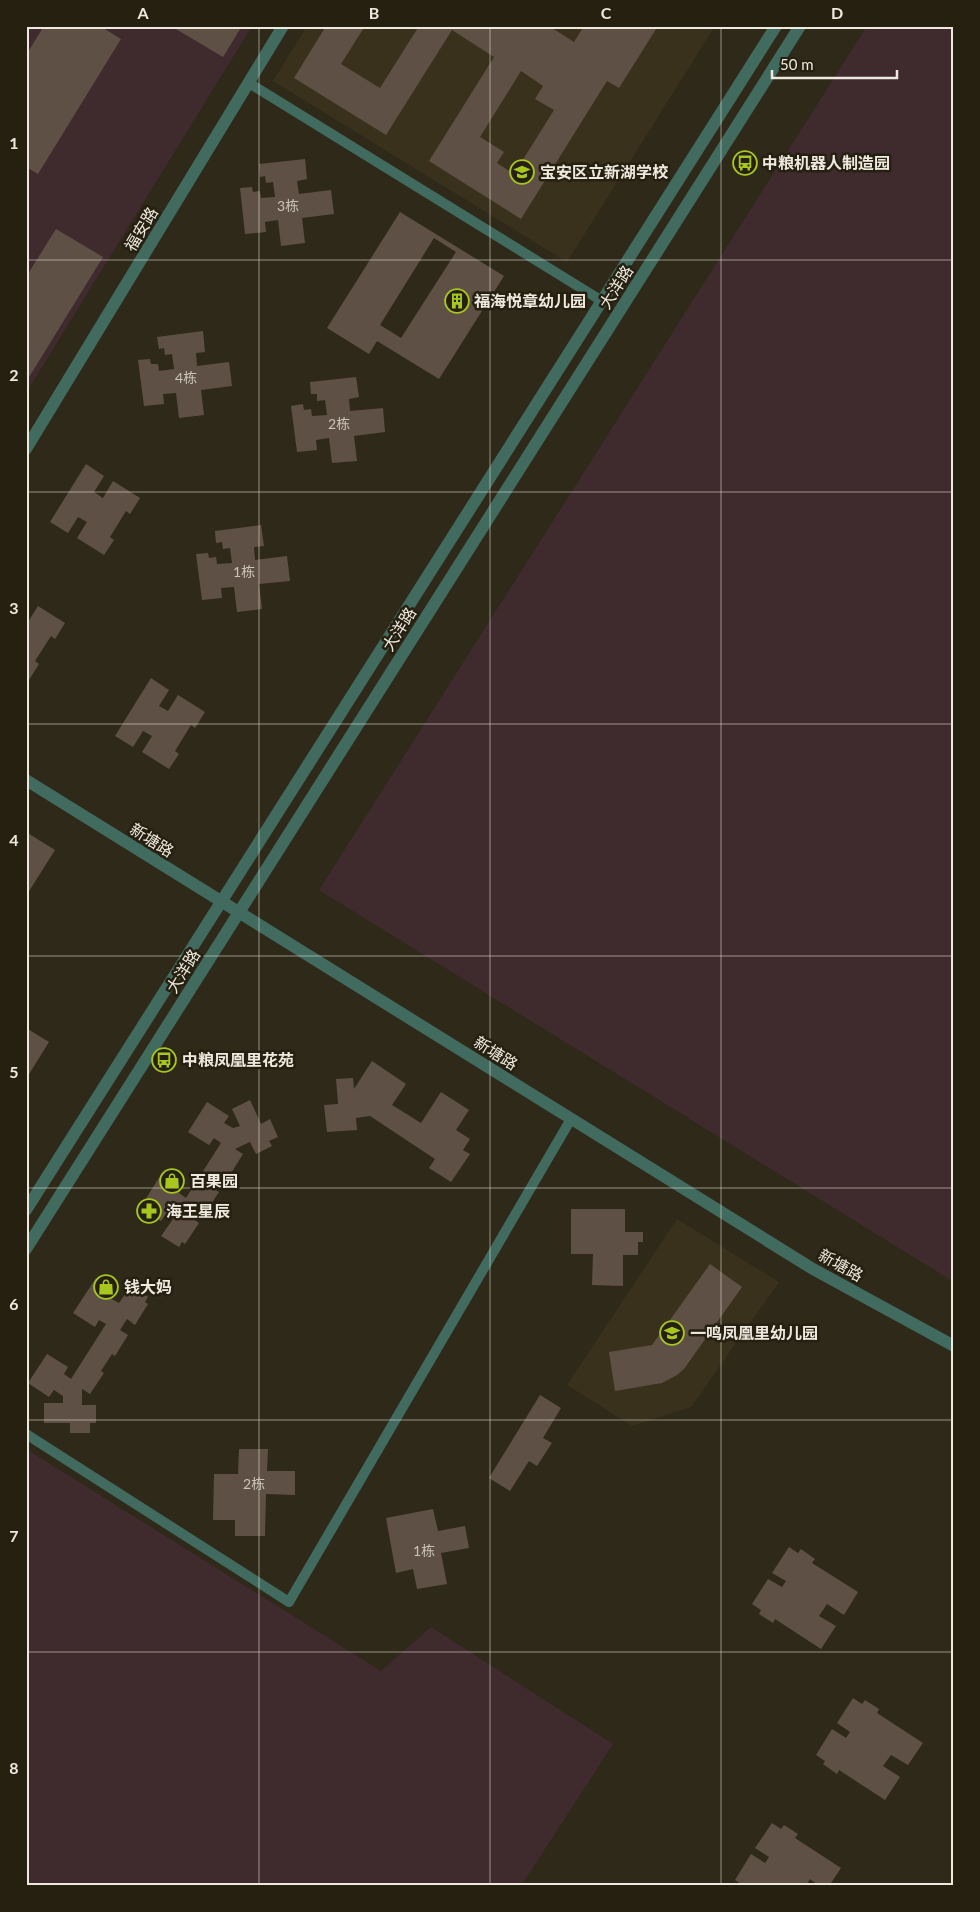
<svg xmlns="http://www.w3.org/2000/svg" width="980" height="1912" font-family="Lato,'Noto Sans SC',sans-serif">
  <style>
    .industrial { fill: #3f2b2e }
    .built { fill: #39311b }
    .building { fill: #5f5045; fill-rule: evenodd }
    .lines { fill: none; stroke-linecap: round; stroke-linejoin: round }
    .service { stroke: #416b5e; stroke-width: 10 }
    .minor { stroke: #416b5e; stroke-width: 12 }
    .tertiary { stroke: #416b5e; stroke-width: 12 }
    .grid { fill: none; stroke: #ede9df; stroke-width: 1; stroke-opacity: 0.55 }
    .labels { text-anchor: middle; stroke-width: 5; stroke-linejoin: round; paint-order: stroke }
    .number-label { font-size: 14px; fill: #cac3b8 }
    .poi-label { font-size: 16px; font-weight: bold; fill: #ede9df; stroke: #262011; text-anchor: start }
    .street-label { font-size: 16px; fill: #ede9df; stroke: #262011 }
    .neatline { fill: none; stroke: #ede9df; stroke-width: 2 }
    .grid-label { font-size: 16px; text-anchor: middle; font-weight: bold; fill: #ede9df }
  </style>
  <rect width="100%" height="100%" fill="#2f291a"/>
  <path class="industrial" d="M26,26H252L26,393Z
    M867,26H954V1282L319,890Z
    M26,1449L381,1671L431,1627L613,1744L521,1886H26Z"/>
  <path class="built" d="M307,26H715L567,262L273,81Z
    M677,1219L779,1282L691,1407L632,1426L567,1385Z"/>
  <path class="building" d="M44,26H100L121,39L38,174L26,167V55Z
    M178,26H242L223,57L176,29Z
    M326,26H365L341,64L380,88L419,26H549L574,42L584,26H658L619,88L607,81L521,219L429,161L494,57L452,30L386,135L294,78ZM521,71L543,86L535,99L554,110L514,174L497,163L504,152L480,137Z
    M305,159L307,179L297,181L299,194L331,190L334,214L302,218L305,243L281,246L278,220L265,222L266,232L245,234L240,188L252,187L253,192L260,191L261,198L275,197L273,182L266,183L265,176L260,177L259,164Z
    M400,212L504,276L439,379L377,341L369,354L327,328ZM434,238L456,252L401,338L380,325Z
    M56,229L103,257L26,382V277Z
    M203,331L205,352L196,353L197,366L229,362L232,386L201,390L204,415L179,418L176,393L163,394L164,404L144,406L138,360L150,359L151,364H158L159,371L174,369L172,354L165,355L164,348L159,349L157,337Z
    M356,377L359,397L349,399L350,411L383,408L385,432L354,436L357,461L332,463L329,438L316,440L317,450L297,452L291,406L303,404L304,410L311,409L312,416L327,415L325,400L317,401V394H311L310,382Z
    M86,464L104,476L94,492L103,498L113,481L140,498L130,514L126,511L110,537L114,540L104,555L77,538L87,522L78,517L68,533L50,522Z
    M261,525L264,546L254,547L255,560L287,556L290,581L259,584L262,609L237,612L234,587L221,588L222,598L202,600L196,554L208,553L209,558L216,557L217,564L232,563L230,548L223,549L222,542L216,543L215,531Z
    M38,606L65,623L55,639L51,636L35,661L39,664L29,680L26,678V621L28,622Z
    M151,678L169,690L159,706L168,711L178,695L205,712L195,728L191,725L175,751L179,754L169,769L142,752L152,736L143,731L133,747L115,736Z
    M26,832L55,850L26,896Z
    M26,1028L49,1042L26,1079Z
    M372,1061L406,1084L392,1105L421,1123L441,1092L469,1110L456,1130L470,1139L463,1150L470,1154L451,1182L429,1168L435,1159L370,1116L356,1118L357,1130L327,1132L324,1105L338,1104L336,1079L353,1078L354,1089Z
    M250,1100L261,1124L270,1119L278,1137L269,1141L272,1146L256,1154L250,1142L235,1149L243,1154L230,1175L227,1173L216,1190L219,1192L205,1213L197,1207L191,1217L199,1223L185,1244L182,1242L179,1247L161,1236L173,1219L166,1214L161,1221L140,1208L162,1173L183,1186L179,1193L186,1198L221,1143L214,1138L209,1145L188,1132L207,1102L229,1116L224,1123L233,1128L240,1126L232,1109Z
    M571,1209H625V1232H643V1242H638V1255H623V1286L592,1285L593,1254H571Z
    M710,1264L742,1287L684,1369L677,1375L662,1383L615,1391L609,1352L652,1345Z
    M96,1278L117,1292L112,1299L119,1303L131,1286L148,1297L145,1302L148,1304L135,1325L127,1319L120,1330L128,1335L115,1356L112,1354L101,1371L104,1373L90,1394L82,1389V1405H96V1423H90V1433H70V1423H44V1403H63V1396L54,1390L49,1397L28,1383L47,1354L68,1367L64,1374L71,1379L106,1324L99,1320L95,1327L73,1313Z
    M540,1395L561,1408L543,1438L552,1443L537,1466L529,1461L510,1491L489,1478Z
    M239,1449H268L267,1471H295V1495L266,1494L265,1536H235V1520H213L214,1474H238Z
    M433,1509L438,1531L465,1526L469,1548L441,1553L447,1584L417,1589L413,1569L396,1573L386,1518Z
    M789,1547L798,1553L801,1549L815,1559L812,1563L858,1592L844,1615L827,1604L819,1616L836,1626L821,1649L775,1619L773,1623L759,1614L761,1610L752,1604L768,1579L782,1587L786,1581L772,1573Z
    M853,1698L862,1704L865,1700L879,1709L877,1713L923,1743L908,1765L891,1755L883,1766L900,1777L885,1800L839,1770L837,1774L823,1764L825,1761L816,1755L832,1729L846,1738L850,1732L837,1723Z
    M772,1823L781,1829L784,1825L798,1834L795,1838L841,1868L829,1886H819L810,1879L806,1886H744L735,1880L751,1854L765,1863L769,1857L755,1848Z"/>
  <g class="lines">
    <path class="service" d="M249,83L602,301
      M26,1434L289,1602L571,1119"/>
    <path class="minor" d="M26,449L283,26"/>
    <path class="tertiary" d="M26,780L813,1269L954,1346
      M26,1210L776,26
      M26,1249L800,26"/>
  </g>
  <path class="grid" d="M259,26V1886M490,26V1886M721,26V1886M26,260H954M26,492H954M26,724H954M26,956H954M26,1188H954M26,1420H954M26,1652H954"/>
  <defs>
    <g id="bus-ring" transform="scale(1.25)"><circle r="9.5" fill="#262011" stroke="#a7c71e" stroke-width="1.5"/><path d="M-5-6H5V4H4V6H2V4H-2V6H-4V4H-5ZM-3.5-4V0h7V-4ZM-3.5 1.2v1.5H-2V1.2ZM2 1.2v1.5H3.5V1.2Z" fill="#a7c71e"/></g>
    <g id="school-ring" transform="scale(1.25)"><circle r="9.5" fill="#262011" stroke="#a7c71e" stroke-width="1.5"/><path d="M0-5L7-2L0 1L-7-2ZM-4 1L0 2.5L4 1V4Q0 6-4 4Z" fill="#a7c71e"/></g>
    <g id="building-ring" transform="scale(1.25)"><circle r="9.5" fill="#262011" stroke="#a7c71e" stroke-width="1.5"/><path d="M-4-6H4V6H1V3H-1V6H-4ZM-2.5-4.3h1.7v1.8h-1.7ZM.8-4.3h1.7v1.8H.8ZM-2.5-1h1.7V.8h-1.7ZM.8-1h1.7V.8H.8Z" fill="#a7c71e"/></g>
    <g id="shop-ring" transform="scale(1.25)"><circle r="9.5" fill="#262011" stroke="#a7c71e" stroke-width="1.5"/><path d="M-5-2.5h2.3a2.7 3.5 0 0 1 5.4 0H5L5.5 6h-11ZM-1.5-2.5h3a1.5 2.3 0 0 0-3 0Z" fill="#a7c71e"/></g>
    <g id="pharmacy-ring" transform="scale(1.25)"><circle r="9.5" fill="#262011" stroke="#a7c71e" stroke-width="1.5"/><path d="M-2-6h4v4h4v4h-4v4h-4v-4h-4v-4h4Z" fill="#a7c71e"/></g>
  </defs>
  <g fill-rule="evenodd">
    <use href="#bus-ring" x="745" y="163"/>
    <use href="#school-ring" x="522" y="172"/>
    <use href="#building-ring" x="457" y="301"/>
    <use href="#bus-ring" x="164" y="1060"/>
    <use href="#shop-ring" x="172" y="1181"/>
    <use href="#pharmacy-ring" x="149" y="1211"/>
    <use href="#shop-ring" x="106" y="1287"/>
    <use href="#school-ring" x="672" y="1333"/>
  </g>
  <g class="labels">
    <g class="number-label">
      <text x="288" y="211">3栋</text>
      <text x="186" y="383">4栋</text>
      <text x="339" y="429">2栋</text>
      <text x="244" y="577">1栋</text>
      <text x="254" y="1489">2栋</text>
      <text x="424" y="1556">1栋</text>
    </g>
    <g class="poi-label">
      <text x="762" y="169">中粮机器人制造园</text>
      <text x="540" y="178">宝安区立新湖学校</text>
      <text x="474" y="307">福海悦章幼儿园</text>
      <text x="182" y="1066">中粮凤凰里花苑</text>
      <text x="190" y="1187">百果园</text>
      <text x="166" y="1217">海王星辰</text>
      <text x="124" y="1293">钱大妈</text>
      <text x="690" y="1339">一鸣凤凰里幼儿园</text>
    </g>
    <g class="street-label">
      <text transform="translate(141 229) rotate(-59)" y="6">福安路</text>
      <text transform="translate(616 287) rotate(-58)" y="6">大洋路</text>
      <text transform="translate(399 629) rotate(-58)" y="6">大洋路</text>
      <text transform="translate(152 840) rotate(32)" y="6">新塘路</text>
      <text transform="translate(183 971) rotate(-58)" y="6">大洋路</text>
      <text transform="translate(496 1053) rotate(32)" y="6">新塘路</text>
      <text transform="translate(841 1265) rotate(29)" y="6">新塘路</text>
    </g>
  </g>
  <rect width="980" height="1912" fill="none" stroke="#262011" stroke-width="55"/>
  <path d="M772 70v8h125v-8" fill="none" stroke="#ede9df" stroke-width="2.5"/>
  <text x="780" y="70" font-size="15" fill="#ede9df" stroke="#262011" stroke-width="4" paint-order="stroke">50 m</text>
  <rect x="28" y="28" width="924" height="1856" class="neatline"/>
  <g class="grid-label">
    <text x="143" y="19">A</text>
    <text x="374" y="19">B</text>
    <text x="606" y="19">C</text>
    <text x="837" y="19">D</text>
    <text x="14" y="149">1</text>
    <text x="14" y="381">2</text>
    <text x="14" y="614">3</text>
    <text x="14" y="846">4</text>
    <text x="14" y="1078">5</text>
    <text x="14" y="1310">6</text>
    <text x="14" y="1542">7</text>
    <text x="14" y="1774">8</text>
  </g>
</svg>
